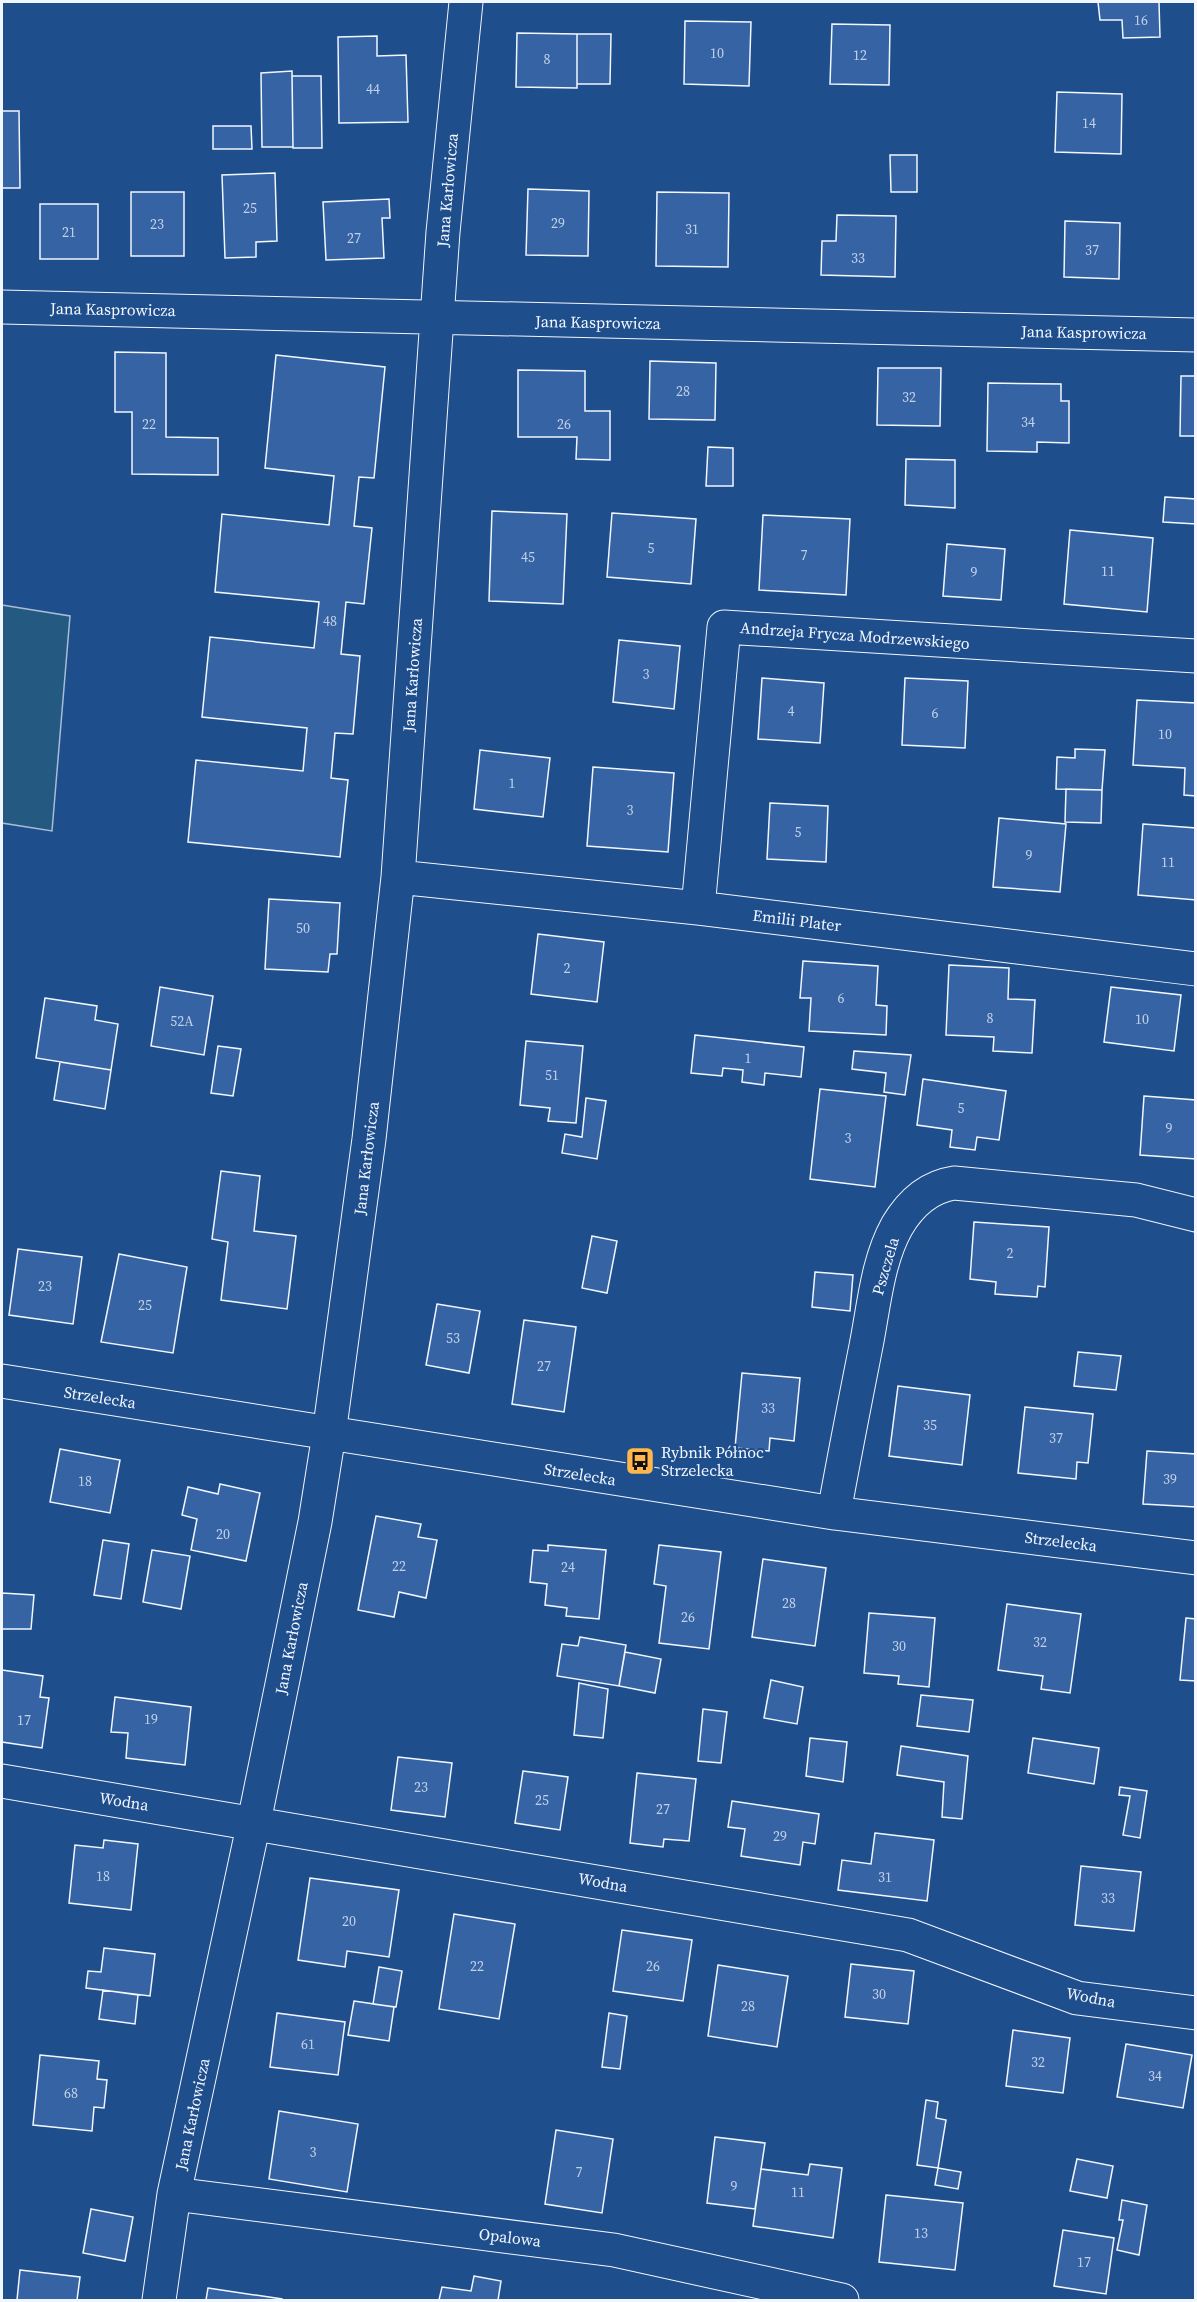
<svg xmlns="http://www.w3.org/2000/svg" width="1197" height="2302" font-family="'Source Serif 4',serif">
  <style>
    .green { fill: #245a82; stroke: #a8bbd7; stroke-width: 1.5 }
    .building { fill: #3563a3; stroke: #f2f6ff; stroke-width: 1.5 }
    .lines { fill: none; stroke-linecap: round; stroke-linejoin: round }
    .minor-casing { stroke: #f2f6ff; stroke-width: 35 }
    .minor { stroke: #1f4e8c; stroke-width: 33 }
    .labels { text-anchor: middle; stroke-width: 4.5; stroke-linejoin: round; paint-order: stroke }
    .number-label { font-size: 14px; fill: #c3d1e8 }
    .street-label { font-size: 16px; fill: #f2f6ff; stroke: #1f4e8c }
    .poi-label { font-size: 16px; fill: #f2f6ff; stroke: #1f4e8c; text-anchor: start }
  </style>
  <rect width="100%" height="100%" fill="#1f4e8c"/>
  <path class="green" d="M2,605L70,616L52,831L2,823Z"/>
  <path class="building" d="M1098,2H1159L1160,37L1123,38L1122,20H1100Z
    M685,21L751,22L749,86L684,84Z
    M832,24L890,25L889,85L830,84Z
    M517,33L577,34V88L516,87Z
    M577,34H611L610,84H577Z
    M377,36V56L406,55L408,122L339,123L338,37Z
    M292,71L293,147H262L261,73Z
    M292,76H321L322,148H293Z
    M1057,92L1122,94L1121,154L1055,152Z
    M2,111H19L20,188H2Z
    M213,126H251L252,149H213Z
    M890,155H917V192H891Z
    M275,173L277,241L256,242V257L225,258L222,175Z
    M528,189L589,191L588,256L526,255Z
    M131,192H184V256H131Z
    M657,192L729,193L728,267L656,266Z
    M389,199L390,218H382L384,258L326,260L323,202Z
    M40,204H98V259H40Z
    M837,215L896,216L895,277L821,275L822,241H836Z
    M1065,221L1120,223L1119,279L1064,277Z
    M115,352L166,353V437L218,438V475L132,474V412H115Z
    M276,355L385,367L374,478L359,477L354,526L372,528L364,604L346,602L341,654L360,656L353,734L335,733L331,778L348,780L340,857L188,842L196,760L303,771L307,728L202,717L210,637L314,648L319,602L215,592L222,514L329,525L334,476L265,468Z
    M650,361L716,363L715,420L649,419Z
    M878,368H941L940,426L877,425Z
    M518,370L585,371V411H610V460L576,459L577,437H518Z
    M1181,376H1196V436H1180Z
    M988,383L1061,384V401H1069V443L1037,442V452L987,451Z
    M708,447L733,448V486H706Z
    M906,459L955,460V508L905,505Z
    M1165,497L1196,499V524L1163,522Z
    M492,511L567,514L563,604L489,601Z
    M612,513L696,519L691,584L607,577Z
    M763,515L850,519L846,595L759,590Z
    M1070,530L1153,538L1147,612L1064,604Z
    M947,544L1005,549L1001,600L943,596Z
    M619,640L680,646L674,709L613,702Z
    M762,678L824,683L820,743L758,739Z
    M905,678L968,681L965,748L902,745Z
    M1137,700L1196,703V796L1184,795L1185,768L1133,765Z
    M1075,749L1105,750L1102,790L1056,789L1057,757L1075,758Z
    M480,750L550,758L543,817L474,809Z
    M593,767L674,773L668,852L587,846Z
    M1066,789L1102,790L1101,823L1065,822Z
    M770,803L828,806L826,862L767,859Z
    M999,818L1066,824L1060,892L993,887Z
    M1143,824L1196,828V900L1138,895Z
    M269,899L340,903L337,954H330L328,972L265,969Z
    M538,934L604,942L597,1002L531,994Z
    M803,961L878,966L876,1005L887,1006L886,1035L809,1031L811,998H800Z
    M949,965L1009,968L1008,999L1035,1000L1032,1053L993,1051L994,1037L946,1035Z
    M160,987L213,996L204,1055L151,1046Z
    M1111,987L1181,995L1174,1051L1104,1042Z
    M45,998L97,1006L95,1020L118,1024L111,1070L36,1058Z
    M695,1035L804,1047L801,1077L765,1073L764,1085L742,1082L743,1070L723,1068L722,1076L691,1073Z
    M526,1041L583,1046L576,1123L548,1121L550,1108L520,1105Z
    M218,1046L241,1049L233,1096L211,1093Z
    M854,1051L911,1055L905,1095L884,1092L886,1073L852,1069Z
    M60,1062L111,1070L105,1109L54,1100Z
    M923,1079L1006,1091L999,1140L977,1137L975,1150L950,1147L952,1130L917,1125Z
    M820,1089L886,1096L875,1187L810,1179Z
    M1144,1096L1196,1100V1159L1140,1155Z
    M586,1098L606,1101L597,1159L562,1153L565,1134L582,1137Z
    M221,1171L260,1176L254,1231L296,1236L287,1309L221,1300L228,1242L212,1239Z
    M974,1222L1049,1227L1045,1287L1038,1286L1037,1297L995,1294L996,1282L970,1279Z
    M592,1236L617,1241L607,1293L582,1288Z
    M18,1249L82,1257L73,1324L9,1315Z
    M119,1254L187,1267L173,1353L101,1342Z
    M815,1272L853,1275L850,1311L812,1307Z
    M437,1304L480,1311L469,1373L426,1365Z
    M524,1320L576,1327L564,1412L512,1404Z
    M1078,1352L1121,1356L1116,1390L1074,1386Z
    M742,1373L800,1378L794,1441L770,1438L769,1451L735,1448Z
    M898,1386L970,1395L962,1465L889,1456Z
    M1025,1407L1093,1414L1088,1463L1077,1462L1076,1479L1018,1473Z
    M60,1449L120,1460L110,1513L50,1502Z
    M1147,1451L1196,1454V1507L1143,1504Z
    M220,1484L260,1493L246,1561L191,1550L197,1519L182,1515L188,1487L218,1494Z
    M376,1516L421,1524L418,1537L437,1540L426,1598L399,1592L394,1617L358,1610Z
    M103,1540L129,1544L121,1599L94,1595Z
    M548,1545L606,1550L599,1619L566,1616L567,1608L545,1605L547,1584L530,1582L533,1550L548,1551Z
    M659,1545L721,1552L709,1649L659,1643L666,1586L654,1584Z
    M152,1550L190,1556L181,1609L143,1602Z
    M763,1559L826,1568L815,1646L752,1637Z
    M2,1593L34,1595L31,1629H2Z
    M1007,1604L1081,1614L1070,1693L1041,1689L1043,1676L998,1670Z
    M869,1613L935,1618L929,1687L898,1684L899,1676L864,1673Z
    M1186,1618L1196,1619V1681L1180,1680Z
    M580,1637L626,1645L619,1686L557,1676L562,1644L578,1646Z
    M625,1652L661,1659L655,1693L619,1686Z
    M2,1670L43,1676L40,1697L49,1698L42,1748L2,1742Z
    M771,1680L803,1687L797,1724L764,1718Z
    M579,1683L608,1689L603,1738L574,1735Z
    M921,1695L973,1700L969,1732L917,1726Z
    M115,1697L191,1707L185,1765L126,1758L128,1733L111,1732Z
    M703,1709L727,1712L721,1763L698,1761Z
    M810,1738L847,1742L843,1782L806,1776Z
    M1033,1738L1099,1748L1094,1784L1028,1773Z
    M901,1746L968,1756L962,1819L942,1817L944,1782L897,1775Z
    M398,1757L452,1763L445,1817L391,1810Z
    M523,1771L568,1777L560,1830L515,1823Z
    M637,1773L696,1779L689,1841L664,1839L663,1847L630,1843Z
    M1120,1787L1147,1791L1140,1838L1123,1835L1130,1796L1119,1795Z
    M732,1801L819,1814L815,1844L803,1842L800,1865L741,1856L745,1829L728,1827Z
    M875,1833L934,1840L927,1901L838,1890L842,1860L871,1864Z
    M104,1840L138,1844L131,1910L69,1903L75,1845L103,1848Z
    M1081,1866L1141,1872L1134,1931L1075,1925Z
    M310,1878L399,1890L389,1957L347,1951L345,1967L298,1960Z
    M454,1914L515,1924L499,2019L439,2009Z
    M622,1930L692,1940L683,2001L613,1991Z
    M104,1948L155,1954L150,1996L86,1988L88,1971L101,1972Z
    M851,1964L914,1971L908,2024L845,2017Z
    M718,1965L788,1976L777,2047L708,2036Z
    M379,1967L402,1971L396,2007L373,2004Z
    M103,1990L138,1995L135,2024L99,2019Z
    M354,2001L394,2007L389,2041L348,2035Z
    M277,2013L345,2022L338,2075L270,2067Z
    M609,2013L627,2016L620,2069L602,2067Z
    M1013,2030L1070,2038L1063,2093L1006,2086Z
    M1126,2044L1192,2055L1183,2108L1117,2097Z
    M40,2055L99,2061L97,2079L107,2080L104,2108L94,2107L92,2131L33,2125Z
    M926,2100L938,2102L936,2118L946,2120L938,2168L917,2165Z
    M279,2111L358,2124L347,2192L269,2179Z
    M556,2130L613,2139L602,2213L545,2204Z
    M715,2137L765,2143L755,2209L707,2203Z
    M1077,2159L1113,2166L1107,2198L1070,2191Z
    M810,2164L842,2168L833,2238L753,2226L761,2169L808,2175Z
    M938,2168L961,2172L958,2189L935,2185Z
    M886,2195L963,2203L955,2270L879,2262Z
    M1122,2200L1147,2205L1139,2255L1117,2250L1123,2220H1119Z
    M91,2209L133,2217L125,2261L83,2253Z
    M1063,2230L1114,2238L1106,2294L1054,2286Z
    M20,2270L80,2277L77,2300H17Z
    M474,2276L501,2281L498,2300H439L442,2287L471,2291Z
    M208,2288L282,2299V2300H206Z"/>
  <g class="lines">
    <g class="minor-casing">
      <path id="minor" d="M2,307L1196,335
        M398,877L698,908L1196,969
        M698,908L724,627L1196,656
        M2,1381L834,1513L1196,1558
        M834,1513C844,1457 855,1402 866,1346C874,1306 877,1262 897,1226C910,1204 928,1187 954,1183L1136,1200L1196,1215
        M2,1781L908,1935L1077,1998L1196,2013
        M174,2194L614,2250L842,2300
        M159,2300L174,2194L254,1822L315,1522L329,1434L369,1139L398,877L443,232L466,2"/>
    </g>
    <use href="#minor" class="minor"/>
  </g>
  <defs>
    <g id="bus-square" transform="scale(1.5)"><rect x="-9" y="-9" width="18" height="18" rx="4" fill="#ffb74d" stroke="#1f4e8c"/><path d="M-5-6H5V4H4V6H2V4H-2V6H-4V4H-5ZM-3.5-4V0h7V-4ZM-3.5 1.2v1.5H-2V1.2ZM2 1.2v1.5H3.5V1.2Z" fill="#111"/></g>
  </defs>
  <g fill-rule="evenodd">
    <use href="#bus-square" x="640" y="1461"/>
  </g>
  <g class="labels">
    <g class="number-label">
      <text x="1141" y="25">16</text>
      <text x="717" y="58">10</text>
      <text x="860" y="60">12</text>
      <text x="547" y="64">8</text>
      <text x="373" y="94">44</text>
      <text x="1089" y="128">14</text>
      <text x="250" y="213">25</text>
      <text x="558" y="228">29</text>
      <text x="157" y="229">23</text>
      <text x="692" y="234">31</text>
      <text x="69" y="237">21</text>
      <text x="354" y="243">27</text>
      <text x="1092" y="255">37</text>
      <text x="858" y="263">33</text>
      <text x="683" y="396">28</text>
      <text x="909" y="402">32</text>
      <text x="1028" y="427">34</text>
      <text x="149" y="429">22</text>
      <text x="564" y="429">26</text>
      <text x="651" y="553">5</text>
      <text x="804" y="560">7</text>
      <text x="528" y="562">45</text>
      <text x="1108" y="576">11</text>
      <text x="974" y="577">9</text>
      <text x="330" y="626">48</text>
      <text x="646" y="679">3</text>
      <text x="791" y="716">4</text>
      <text x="935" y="718">6</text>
      <text x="1165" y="739">10</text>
      <text x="512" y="788">1</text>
      <text x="630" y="815">3</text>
      <text x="798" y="837">5</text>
      <text x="1029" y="860">9</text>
      <text x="1168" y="867">11</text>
      <text x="303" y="933">50</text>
      <text x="567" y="973">2</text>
      <text x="841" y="1003">6</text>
      <text x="990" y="1023">8</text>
      <text x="1142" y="1024">10</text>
      <text x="182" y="1026">52A</text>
      <text x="748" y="1063">1</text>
      <text x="552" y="1080">51</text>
      <text x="961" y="1113">5</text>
      <text x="1169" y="1133">9</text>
      <text x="848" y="1143">3</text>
      <text x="1010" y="1258">2</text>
      <text x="45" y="1291">23</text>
      <text x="145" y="1310">25</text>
      <text x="453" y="1343">53</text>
      <text x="544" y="1371">27</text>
      <text x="768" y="1413">33</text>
      <text x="930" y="1430">35</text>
      <text x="1056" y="1443">37</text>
      <text x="1170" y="1484">39</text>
      <text x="85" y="1486">18</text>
      <text x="223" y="1539">20</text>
      <text x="399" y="1571">22</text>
      <text x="568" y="1572">24</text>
      <text x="789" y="1608">28</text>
      <text x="688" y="1622">26</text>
      <text x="1040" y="1647">32</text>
      <text x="899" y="1651">30</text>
      <text x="151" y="1724">19</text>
      <text x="24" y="1725">17</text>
      <text x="421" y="1792">23</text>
      <text x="542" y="1805">25</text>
      <text x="663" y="1814">27</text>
      <text x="780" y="1841">29</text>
      <text x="103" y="1881">18</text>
      <text x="885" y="1882">31</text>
      <text x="1108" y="1903">33</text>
      <text x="349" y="1926">20</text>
      <text x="477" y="1971">22</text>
      <text x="653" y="1971">26</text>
      <text x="879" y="1999">30</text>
      <text x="748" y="2011">28</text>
      <text x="308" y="2049">61</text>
      <text x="1038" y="2067">32</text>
      <text x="1155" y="2081">34</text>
      <text x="71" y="2098">68</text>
      <text x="313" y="2157">3</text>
      <text x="579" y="2177">7</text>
      <text x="734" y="2191">9</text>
      <text x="798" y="2197">11</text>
      <text x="921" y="2238">13</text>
      <text x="1084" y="2267">17</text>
    </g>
    <g class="street-label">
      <text transform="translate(447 190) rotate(-85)" y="6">Jana Karłowicza</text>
      <text transform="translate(113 309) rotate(1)" y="6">Jana Kasprowicza</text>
      <text transform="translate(598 322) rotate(1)" y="6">Jana Kasprowicza</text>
      <text transform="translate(1084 332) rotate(1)" y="6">Jana Kasprowicza</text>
      <text transform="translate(855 635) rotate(4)" y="6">Andrzeja Frycza Modrzewskiego</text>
      <text transform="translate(412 675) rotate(-86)" y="6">Jana Karłowicza</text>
      <text transform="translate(797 920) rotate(7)" y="6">Emilii Plater</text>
      <text transform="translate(366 1158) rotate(-83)" y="6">Jana Karłowicza</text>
      <text transform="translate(885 1266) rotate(-74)" y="6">Pszczela</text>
      <text transform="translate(100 1397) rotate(9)" y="6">Strzelecka</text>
      <text transform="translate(580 1474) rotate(9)" y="6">Strzelecka</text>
      <text transform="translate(1061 1541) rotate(7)" y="6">Strzelecka</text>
      <text transform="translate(291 1638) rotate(-79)" y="6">Jana Karłowicza</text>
      <text transform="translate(124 1801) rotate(9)" y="6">Wodna</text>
      <text transform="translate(603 1882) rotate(10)" y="6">Wodna</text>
      <text transform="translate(1091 1997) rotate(11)" y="6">Wodna</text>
      <text transform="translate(192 2114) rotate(-78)" y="6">Jana Karłowicza</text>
      <text transform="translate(510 2237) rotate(7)" y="6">Opalowa</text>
    </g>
    <g class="poi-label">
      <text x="661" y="1458">Rybnik Północ<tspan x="661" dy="18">Strzelecka</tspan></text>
    </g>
  </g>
  <rect width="1197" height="2302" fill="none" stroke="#f2f6ff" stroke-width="6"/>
</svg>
